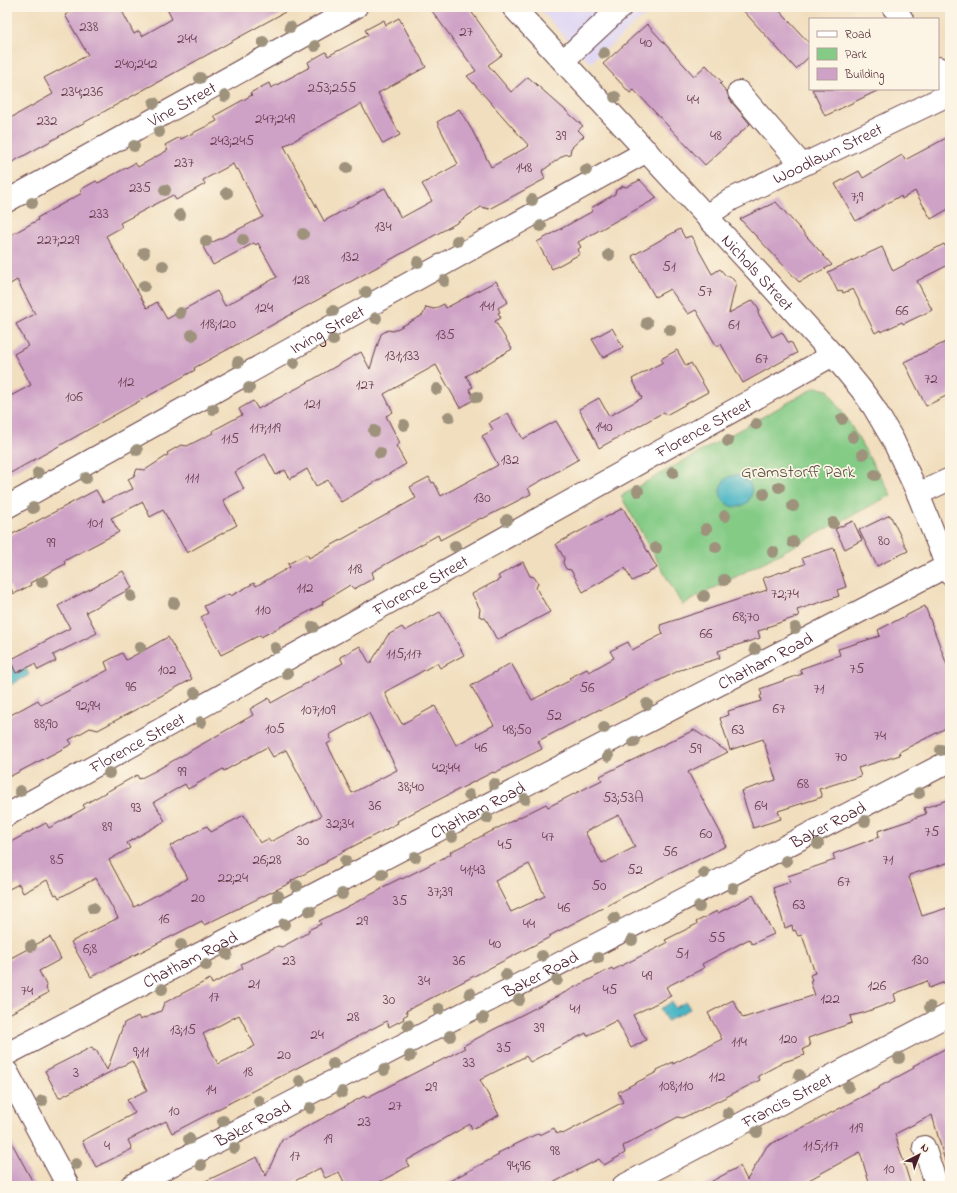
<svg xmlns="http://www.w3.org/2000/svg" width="957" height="1193" font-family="'Indie Flower',sans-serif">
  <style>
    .built { fill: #ded5f5 }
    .green { fill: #84cb86; stroke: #677558 }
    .water { fill: #49b5c5; stroke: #4a6a78 }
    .building { fill: #cea1c6; fill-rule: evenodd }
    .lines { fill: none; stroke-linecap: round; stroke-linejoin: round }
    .minor-casing { stroke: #633c41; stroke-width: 24 }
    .minor { stroke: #fff; stroke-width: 22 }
    .tree { fill: #9e927c }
    .labels { text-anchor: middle; stroke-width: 3.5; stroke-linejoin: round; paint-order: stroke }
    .number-label { font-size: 15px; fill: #6b4052 }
    .street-label { font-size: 17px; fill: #4a1f2b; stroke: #fcf5e5 }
    .park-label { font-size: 17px; fill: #5b5346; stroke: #fcf5e5 }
  </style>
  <rect width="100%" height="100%" fill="#fcf5e5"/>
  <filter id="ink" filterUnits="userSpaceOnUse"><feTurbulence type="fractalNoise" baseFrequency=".025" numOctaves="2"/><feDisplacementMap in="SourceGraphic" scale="8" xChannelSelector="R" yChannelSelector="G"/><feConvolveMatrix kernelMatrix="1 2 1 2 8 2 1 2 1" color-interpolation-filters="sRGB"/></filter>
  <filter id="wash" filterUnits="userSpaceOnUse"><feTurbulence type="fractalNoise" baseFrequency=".012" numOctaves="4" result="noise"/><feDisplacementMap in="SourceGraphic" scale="16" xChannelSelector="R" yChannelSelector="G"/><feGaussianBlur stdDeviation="0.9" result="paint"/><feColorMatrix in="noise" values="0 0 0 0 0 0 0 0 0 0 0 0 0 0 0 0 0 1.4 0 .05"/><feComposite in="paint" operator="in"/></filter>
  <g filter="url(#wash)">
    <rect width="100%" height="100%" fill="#f1debe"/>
    <path class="built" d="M537,7H655L590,63Z"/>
    <path class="green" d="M816,387L828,390L851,426L891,495L682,605L621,496Z"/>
    <path class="water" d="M720 491a16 16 0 1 1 32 0a16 16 0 1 1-32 0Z
      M22,661L29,675L7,687V668Z
      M672,1002L675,1008L686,1002L690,1009L667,1021L660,1009Z"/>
    <g id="blocks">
      <path class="building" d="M79,7H120L134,34L139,31L142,36L172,19L166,7H294L7,165V120L53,94L44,78L88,55L65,15Z
        M429,7H468L502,55L488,65L511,92L528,77L583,126L578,130L584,136L571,148L570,154L564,155L542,171L545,179L489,209L481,207L455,224L194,368L195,370L7,475V398L31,385L14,354L28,346L16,324L35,314L17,280L7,286V237L38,220L37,218L82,193L80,190L96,181L98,183L135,163L138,167L168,150L165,145L180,137L181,139L217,121L214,116L252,95L250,93L269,83L271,88L310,67L308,62L326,52L328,56L368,35L365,30L384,20L386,25L399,18L426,67L378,93L400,135L383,144L361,104L284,146L324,221L385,188L401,218L432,201L422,184L458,164L437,122L459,109L472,130L491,167L529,146L467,76L476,71ZM233,164L236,170L238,169L263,217L203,247L213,265L254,243L256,245L258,243L277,277L225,306L217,291L167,319L157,302L147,308L106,236L122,227L120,223L173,195L176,200L205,184L203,180Z
        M740,7H776L810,44V56L796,69Z
        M647,24L694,76L706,65L722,82L720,84L727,92L730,100L750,124L705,165L634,90L630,93L603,64Z
        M812,89H881L825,116Z
        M950,136V208L931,219L915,191L902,199L901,196L898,198V197L856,221L835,184L859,171L863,178L902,155L905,160Z
        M640,180L657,198L578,242L581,247L578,249L580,254L552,269L537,242L593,211L591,208L615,194L616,190L623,186L626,187Z
        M776,202L832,265L799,282L740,219Z
        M680,229L685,238L691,236L712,274L720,269L726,276H730L736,283L729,313L753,300L759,309L758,313L772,337L782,332L788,342L792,343L797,353L743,383L721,344L717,347L696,310L688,314L670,289L655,297L632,256Z
        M944,244L950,254V264L917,281L932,310L903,324L902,322L881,332L880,330L875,333L853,289L843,293L842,290L838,292L828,272L882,247L893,271Z
        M496,281L508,302L498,308L500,312L498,313L501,318L495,321L512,349L466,376L473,387L469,389L475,399L460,408L436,365L384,394L393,412L386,416L400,443L396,446L406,464L341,502L328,480L316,486L307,469L290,479L285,470L276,475L265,454L235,472L244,489L223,500L237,525L187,553L163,510L150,517L143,502L111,518L119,532L64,561L65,564L30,583L31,585L14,594L7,582V537L96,490L103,502L133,489L128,479L134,476L137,469L145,470L168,455L167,453L181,445L187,446L213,433L212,431L242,415L239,409L253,401L258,409L303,385L361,352L370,369L381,334L388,330L393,331L423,315L426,307L434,309L444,304L446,308Z
        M612,328L623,347L603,358L592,339Z
        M950,340V394L926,406L904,362Z
        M677,350L686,366L691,363L708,392L666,415L664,412L599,448L579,409L599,398L609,416L642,398L632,379L663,362L661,359Z
        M508,413L523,439L556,421L579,459L528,488L531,494L482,519L481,518L440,540L438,535L372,572L374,578L354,589L350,585L322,602L323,604L261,637L260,635L221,655L201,617L208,613L204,606L229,594L231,596L254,583L256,586L290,567L288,564L307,554L309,558L416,498L410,487L429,477L432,483L434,482L441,496L498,465L482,436L493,430L489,423Z
        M623,508L657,568L632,581L625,568L583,592L571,570L566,569L563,563L564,558L556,544Z
        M890,515L908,551L877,566L859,530Z
        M853,521L862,540L845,549L835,529Z
        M834,548L846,587L837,590L839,596L797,610L799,616L767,627L768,628L758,631L760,638L718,651L720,658L680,670L601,710L600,709L538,741L542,749L494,773L493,772L397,821L398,823L327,860V862L291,881L292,882L204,925L202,921L91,977L71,942L118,918L96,878L59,898L57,894L55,895L47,880L23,893L19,884L7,890V844L46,823L49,828L85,808L83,805L137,775L139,779L155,771L253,715L250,709L269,698L271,703L343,663L340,657L360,646L370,664L388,635L402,627L405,631L440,612L464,655L440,668L437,663L385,692V694L402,724L435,706L456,745L494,725L471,686L511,663L532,700L571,680L569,678L587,669L589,672L614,658L610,651L628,642L632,650L663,634L660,625L767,590L763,578L805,564L802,558ZM369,713L397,770L352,793L327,744L332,741L329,735ZM267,747L273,757L286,750L321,816L270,842L268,839L260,843L244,815L211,832L207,826L170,846L188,878L134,907L109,860L130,848L127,843L165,821L154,802L185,784L188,789L223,769L224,771Z
        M523,562L530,576L534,577L538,583L536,588L550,612L497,640L486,619L479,616L480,609L472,594L500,579L498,576Z
        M123,571L132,588L86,612L97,633L53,655L56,661L38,670L35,664L16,673L10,660L70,628L58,606Z
        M925,606L950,673V726L899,752L900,755L858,768L861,776L819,789L822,797L778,811L781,819L753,828L741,791L776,780L763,739L730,750L720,718L729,715L728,711L761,701L760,696L762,695L760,689L802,674L800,669L840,655L838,649L880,636L878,630Z
        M168,637L192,679L98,730L90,728L69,740L72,744L7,778V717L38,700L41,705L108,670L105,662L122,653L126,660Z
        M694,730L728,752L688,772L725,841L723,842L726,846L654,881L549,936L550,937L406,1011L408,1014L403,1017L404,1019L389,1027L387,1021L172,1133L166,1121L128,1140L132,1149L96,1167L82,1141L135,1113L127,1100L147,1090L132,1061L59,1098L45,1071L92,1047L94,1051L96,1050L107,1070L124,1023L138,1016L140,1020L161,1011L164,1003L210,979L212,984L243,968L241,964L278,946L282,947L309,932L308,930L321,924L319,921L382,889L381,888L401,878L402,879L451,854L450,852L546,804L548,807L602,780L600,776ZM619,815L635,847L602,864L585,832ZM529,864L545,896L511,912L495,881ZM239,1015L255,1046L218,1064L203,1034Z
        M950,799V862L909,875V877L922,916L950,907V980L929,988L927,981L894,994L896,1001L863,1013L850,1016L852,1023L808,1038L810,1046L803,1049L805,1055L784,1062L758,1076L760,1080L716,1102L691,1115V1114L682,1118L678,1117L623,1146L625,1153L604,1165L599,1159L547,1186H440L499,1155L498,1153L539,1133L540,1135L554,1128L557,1134L561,1132L563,1134L623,1102L618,1092L657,1072V1070L673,1062V1064L722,1039L708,1013L733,1000L743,1018L815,995L810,981L812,980L810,975L815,973L802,935L798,936L795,930L793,931L792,925L785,928L773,888L790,882L788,876L835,860L833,854L879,837L878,831L914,819V818L926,814L924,808Z
        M753,895L774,934L752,944L749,939L702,964L704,968L666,987L671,996L633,1015L646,1040L631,1048L617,1020L587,1036L586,1033L530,1062L526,1056L489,1075L480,1080L499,1115L472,1129L470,1124L406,1161L409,1166L372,1186H346L339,1172L325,1178L320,1168L285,1186H195L257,1157L266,1176L282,1140L364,1096L366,1098L434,1063V1064L465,1048L463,1046L483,1035L612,968L613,970L667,943L665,940L697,924L696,922L717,911L718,913Z
        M50,937L61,959L39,971L47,987L46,988L48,993L7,1015V960Z
        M950,1046V1160L945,1161L932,1115L895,1134L911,1186H870L860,1152L807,1181L810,1186H703L740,1166L747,1180L767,1146L879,1088V1087L914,1068L913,1066Z
        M7,1134L35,1186H7Z"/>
    </g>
  </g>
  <g filter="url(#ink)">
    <use href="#blocks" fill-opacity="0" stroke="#633c41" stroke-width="1"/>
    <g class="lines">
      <g class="minor-casing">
        <g id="minor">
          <path id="s1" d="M513,7L770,285L833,355L861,389L873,406L893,440L918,494L950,574"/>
          <path d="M893,7L902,19"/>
          <path d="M563,61L621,7"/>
          <path d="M938,68L950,88"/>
          <path d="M739,92L802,165"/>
          <path id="s2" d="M7,201L356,7"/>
          <path id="s3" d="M706,216L732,199L950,94"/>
          <path d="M918,494L950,479"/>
          <path id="s4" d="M7,507L647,151"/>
          <path id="s5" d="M7,815L833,355"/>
          <path id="s6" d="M7,1054L947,566"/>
          <path d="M7,1072L68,1186"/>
          <path d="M924,1147L937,1186"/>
          <path id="s7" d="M131,1186L950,761"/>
          <path id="s8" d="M623,1186L950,1014"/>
        </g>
      </g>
      <use href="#minor" class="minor"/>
    </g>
    <g class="tree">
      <circle cx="290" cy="27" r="6"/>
      <circle cx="263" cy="42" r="6"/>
      <circle cx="315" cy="46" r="6"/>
      <circle cx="604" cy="53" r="6"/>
      <circle cx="200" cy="78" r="6"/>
      <circle cx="225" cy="96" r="6"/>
      <circle cx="615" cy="97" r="6"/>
      <circle cx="154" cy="103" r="6"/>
      <circle cx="159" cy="132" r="6"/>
      <circle cx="134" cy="146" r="6"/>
      <circle cx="347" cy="168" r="6"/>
      <circle cx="586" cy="170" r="6"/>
      <circle cx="165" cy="190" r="6"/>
      <circle cx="227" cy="193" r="6"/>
      <circle cx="532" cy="200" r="6"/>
      <circle cx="32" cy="203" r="6"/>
      <circle cx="180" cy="215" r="6"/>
      <circle cx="541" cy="226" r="6"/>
      <circle cx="303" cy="234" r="6"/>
      <circle cx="243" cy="240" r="6"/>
      <circle cx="206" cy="241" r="6"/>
      <circle cx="457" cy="241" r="6"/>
      <circle cx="144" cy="253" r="6"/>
      <circle cx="609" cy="255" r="6"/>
      <circle cx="418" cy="262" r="6"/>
      <circle cx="163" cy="266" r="6"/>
      <circle cx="444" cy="281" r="6"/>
      <circle cx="144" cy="286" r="6"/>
      <circle cx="366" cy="292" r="6"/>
      <circle cx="333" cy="311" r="6"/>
      <circle cx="180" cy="313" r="6"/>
      <circle cx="376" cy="318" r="6"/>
      <circle cx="647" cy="323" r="6"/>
      <circle cx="670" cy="330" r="6"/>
      <circle cx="192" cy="335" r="6"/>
      <circle cx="333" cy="340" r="6"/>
      <circle cx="238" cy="362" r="6"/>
      <circle cx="294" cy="363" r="6"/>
      <circle cx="249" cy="388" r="6"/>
      <circle cx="437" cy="389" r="6"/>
      <circle cx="477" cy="397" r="6"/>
      <circle cx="213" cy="409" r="6"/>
      <circle cx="449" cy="417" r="6"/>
      <circle cx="842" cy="419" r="6"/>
      <circle cx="756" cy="424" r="6"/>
      <circle cx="404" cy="425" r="6"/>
      <circle cx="374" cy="431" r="6"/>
      <circle cx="853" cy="437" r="6"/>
      <circle cx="728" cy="441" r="6"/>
      <circle cx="137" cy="450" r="6"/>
      <circle cx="380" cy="453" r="6"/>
      <circle cx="863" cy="454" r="6"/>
      <circle cx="673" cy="472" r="6"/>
      <circle cx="38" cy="473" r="6"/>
      <circle cx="875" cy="475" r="6"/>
      <circle cx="86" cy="478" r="6"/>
      <circle cx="779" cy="487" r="6"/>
      <circle cx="638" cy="491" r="6"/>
      <circle cx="764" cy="494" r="6"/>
      <circle cx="793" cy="506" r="6"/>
      <circle cx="33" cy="508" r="6"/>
      <circle cx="725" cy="516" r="6"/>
      <circle cx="507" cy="520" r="6"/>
      <circle cx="833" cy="523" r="6"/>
      <circle cx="706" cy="529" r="6"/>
      <circle cx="793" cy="542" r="6"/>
      <circle cx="455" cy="546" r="6"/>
      <circle cx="716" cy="547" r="6"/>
      <circle cx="656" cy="548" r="6"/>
      <circle cx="773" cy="552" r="6"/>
      <circle cx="724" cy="580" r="6"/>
      <circle cx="42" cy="582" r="6"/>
      <circle cx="131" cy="596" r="6"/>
      <circle cx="704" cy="596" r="6"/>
      <circle cx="174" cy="603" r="6"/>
      <circle cx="313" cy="627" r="6"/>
      <circle cx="795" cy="628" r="6"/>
      <circle cx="140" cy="647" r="6"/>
      <circle cx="275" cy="648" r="6"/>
      <circle cx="755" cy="649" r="6"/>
      <circle cx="287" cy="674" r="6"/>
      <circle cx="195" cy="693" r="6"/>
      <circle cx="647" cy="704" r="6"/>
      <circle cx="201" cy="722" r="6"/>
      <circle cx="604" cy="728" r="6"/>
      <circle cx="634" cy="742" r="6"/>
      <circle cx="941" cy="750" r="6"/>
      <circle cx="608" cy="756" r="6"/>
      <circle cx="109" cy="773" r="6"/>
      <circle cx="494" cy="784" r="6"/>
      <circle cx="20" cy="791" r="6"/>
      <circle cx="919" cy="793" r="6"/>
      <circle cx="469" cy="795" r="6"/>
      <circle cx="525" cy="799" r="6"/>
      <circle cx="487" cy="818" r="6"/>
      <circle cx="865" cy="821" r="6"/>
      <circle cx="452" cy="837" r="6"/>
      <circle cx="818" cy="844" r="6"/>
      <circle cx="415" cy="857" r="6"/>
      <circle cx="345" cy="861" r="6"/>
      <circle cx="786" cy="861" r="6"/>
      <circle cx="704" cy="873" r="6"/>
      <circle cx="382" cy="874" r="6"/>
      <circle cx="297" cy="886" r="6"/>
      <circle cx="733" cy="888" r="6"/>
      <circle cx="342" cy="894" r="6"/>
      <circle cx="278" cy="896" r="6"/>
      <circle cx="699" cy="907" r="6"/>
      <circle cx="93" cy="908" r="6"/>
      <circle cx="310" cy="911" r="6"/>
      <circle cx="614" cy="918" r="6"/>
      <circle cx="284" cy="924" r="6"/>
      <circle cx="632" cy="940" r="6"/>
      <circle cx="181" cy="945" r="6"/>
      <circle cx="31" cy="946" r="6"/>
      <circle cx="227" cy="954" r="6"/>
      <circle cx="542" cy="956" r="6"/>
      <circle cx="598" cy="958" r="6"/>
      <circle cx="206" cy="965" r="6"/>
      <circle cx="506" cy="975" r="6"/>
      <circle cx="557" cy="980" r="6"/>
      <circle cx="162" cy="989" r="6"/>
      <circle cx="470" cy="993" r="6"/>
      <circle cx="519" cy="1000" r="6"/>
      <circle cx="930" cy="1007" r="6"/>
      <circle cx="439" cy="1009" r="6"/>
      <circle cx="483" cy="1018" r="6"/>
      <circle cx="408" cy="1025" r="6"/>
      <circle cx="450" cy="1036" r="6"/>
      <circle cx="410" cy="1056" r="6"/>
      <circle cx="899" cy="1058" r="6"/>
      <circle cx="333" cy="1064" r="6"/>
      <circle cx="384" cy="1070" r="6"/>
      <circle cx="799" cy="1075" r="6"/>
      <circle cx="300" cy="1081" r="6"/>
      <circle cx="848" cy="1087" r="6"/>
      <circle cx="342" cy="1092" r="6"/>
      <circle cx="42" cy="1101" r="6"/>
      <circle cx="259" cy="1101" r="6"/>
      <circle cx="310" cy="1108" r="6"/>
      <circle cx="728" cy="1113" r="6"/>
      <circle cx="223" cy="1121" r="6"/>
      <circle cx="757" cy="1132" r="6"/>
      <circle cx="189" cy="1139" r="6"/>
      <circle cx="234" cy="1148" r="6"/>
      <circle cx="76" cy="1164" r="6"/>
      <circle cx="201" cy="1165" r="6"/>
    </g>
  </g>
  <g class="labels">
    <g class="number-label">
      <text x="89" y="31">238</text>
      <text x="466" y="36">27</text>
      <text x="187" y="43">244</text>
      <text x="646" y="47">40</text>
      <text x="136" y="68">240;242</text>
      <text x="332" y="92">253;255</text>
      <text x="82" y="96">234;236</text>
      <text x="693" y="104">44</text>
      <text x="275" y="123">247;249</text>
      <text x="47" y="125">232</text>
      <text x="561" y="140">39</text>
      <text x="716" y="140">48</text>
      <text x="232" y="145">243;245</text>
      <text x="184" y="167">237</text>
      <text x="524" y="172">148</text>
      <text x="140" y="192">235</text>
      <text x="857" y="201">7;9</text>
      <text x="99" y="218">233</text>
      <text x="383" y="231">134</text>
      <text x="58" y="244">227;229</text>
      <text x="350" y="261">132</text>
      <text x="669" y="271">51</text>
      <text x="301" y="284">128</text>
      <text x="705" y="296">57</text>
      <text x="487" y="310">141</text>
      <text x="264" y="312">124</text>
      <text x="902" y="315">66</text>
      <text x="218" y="328">118;120</text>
      <text x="734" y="329">61</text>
      <text x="445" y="339">135</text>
      <text x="402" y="360">131;133</text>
      <text x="762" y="363">67</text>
      <text x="931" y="383">72</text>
      <text x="126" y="386">112</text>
      <text x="365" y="389">127</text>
      <text x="74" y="401">106</text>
      <text x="312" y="408">121</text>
      <text x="604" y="431">140</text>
      <text x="265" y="432">117;119</text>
      <text x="230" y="443">115</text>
      <text x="510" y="464">132</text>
      <text x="192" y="482">111</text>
      <text x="482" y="502">130</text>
      <text x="95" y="527">101</text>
      <text x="884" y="545">80</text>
      <text x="51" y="547">99</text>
      <text x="355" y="573">118</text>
      <text x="305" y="592">112</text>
      <text x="785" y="598">72;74</text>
      <text x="263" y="614">110</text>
      <text x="746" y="621">68;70</text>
      <text x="706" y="638">66</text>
      <text x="404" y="658">115;117</text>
      <text x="857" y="673">75</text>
      <text x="167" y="674">102</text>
      <text x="131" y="691">96</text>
      <text x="587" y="692">56</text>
      <text x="819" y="693">71</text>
      <text x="88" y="710">92;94</text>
      <text x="779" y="713">67</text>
      <text x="318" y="714">107;109</text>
      <text x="554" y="720">52</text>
      <text x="46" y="728">88;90</text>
      <text x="275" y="733">105</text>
      <text x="517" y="734">48;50</text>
      <text x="738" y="734">63</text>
      <text x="880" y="740">74</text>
      <text x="481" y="752">46</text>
      <text x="695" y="753">59</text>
      <text x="841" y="761">70</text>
      <text x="446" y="772">42;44</text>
      <text x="182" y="776">99</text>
      <text x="803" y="788">68</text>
      <text x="411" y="791">38;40</text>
      <text x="623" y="802">53;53A</text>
      <text x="375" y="810">36</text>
      <text x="761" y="810">64</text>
      <text x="136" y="812">93</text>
      <text x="340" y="828">32;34</text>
      <text x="107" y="831">89</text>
      <text x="932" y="836">75</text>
      <text x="706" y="838">60</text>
      <text x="548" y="841">47</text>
      <text x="303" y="845">30</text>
      <text x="505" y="849">45</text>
      <text x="670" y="856">56</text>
      <text x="57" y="864">85</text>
      <text x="267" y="864">26;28</text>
      <text x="888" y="864">71</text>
      <text x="473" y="874">41;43</text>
      <text x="635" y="874">52</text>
      <text x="233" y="882">22;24</text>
      <text x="844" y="886">67</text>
      <text x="599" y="890">50</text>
      <text x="440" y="896">37;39</text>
      <text x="198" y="902">20</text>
      <text x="400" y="905">35</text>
      <text x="799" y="909">63</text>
      <text x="564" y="912">46</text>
      <text x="164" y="923">16</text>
      <text x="362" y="925">29</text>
      <text x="529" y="928">44</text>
      <text x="717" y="942">55</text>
      <text x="495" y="948">40</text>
      <text x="90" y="953">6;8</text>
      <text x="682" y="958">51</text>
      <text x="920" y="964">130</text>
      <text x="289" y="965">23</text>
      <text x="459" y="965">36</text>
      <text x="647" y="980">49</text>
      <text x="424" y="985">34</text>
      <text x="254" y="988">21</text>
      <text x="877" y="990">126</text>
      <text x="610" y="994">45</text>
      <text x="27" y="995">74</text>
      <text x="214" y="1001">17</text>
      <text x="830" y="1003">122</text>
      <text x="389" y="1004">30</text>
      <text x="575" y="1013">41</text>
      <text x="353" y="1021">28</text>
      <text x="539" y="1032">39</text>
      <text x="183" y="1034">13;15</text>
      <text x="317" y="1039">24</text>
      <text x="788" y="1043">120</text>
      <text x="739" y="1046">114</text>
      <text x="504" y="1052">35</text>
      <text x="141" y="1056">9;11</text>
      <text x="284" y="1059">20</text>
      <text x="469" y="1067">33</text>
      <text x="248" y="1076">18</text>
      <text x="76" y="1077">3</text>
      <text x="717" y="1081">112</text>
      <text x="676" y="1090">108;110</text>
      <text x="431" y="1091">29</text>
      <text x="211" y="1094">14</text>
      <text x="395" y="1110">27</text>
      <text x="174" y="1115">10</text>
      <text x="364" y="1126">23</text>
      <text x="856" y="1132">119</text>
      <text x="328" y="1143">19</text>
      <text x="107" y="1150">4</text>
      <text x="821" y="1150">115;117</text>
      <text x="555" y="1155">98</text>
      <text x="295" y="1160">17</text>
      <text x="519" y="1170">94;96</text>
      <text x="889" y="1173">10</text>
    </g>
    <g class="street-label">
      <text dy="6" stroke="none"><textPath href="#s2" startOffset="200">Vine Street</textPath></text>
      <text dy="6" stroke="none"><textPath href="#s3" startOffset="137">Woodlawn Street</textPath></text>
      <text dy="6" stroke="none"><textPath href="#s1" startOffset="361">Nichols Street</textPath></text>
      <text dy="6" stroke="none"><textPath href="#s4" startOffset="366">Irving Street</textPath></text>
      <text dy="6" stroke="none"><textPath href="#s5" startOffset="797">Florence Street</textPath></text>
      <text dy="6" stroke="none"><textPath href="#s5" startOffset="473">Florence Street</textPath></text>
      <text dy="6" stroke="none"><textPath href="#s6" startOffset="854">Chatham Road</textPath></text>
      <text dy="6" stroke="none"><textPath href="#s5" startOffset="149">Florence Street</textPath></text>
      <text dy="6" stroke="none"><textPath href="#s6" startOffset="530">Chatham Road</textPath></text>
      <text dy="6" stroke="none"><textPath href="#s7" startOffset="785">Baker Road</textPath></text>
      <text dy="6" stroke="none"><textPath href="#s6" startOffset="206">Chatham Road</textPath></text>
      <text dy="6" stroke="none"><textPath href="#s7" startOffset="461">Baker Road</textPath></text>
      <text dy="6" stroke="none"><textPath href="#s8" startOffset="185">Francis Street</textPath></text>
      <text dy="6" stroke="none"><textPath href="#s7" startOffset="137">Baker Road</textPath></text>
    </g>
    <g class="park-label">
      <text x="798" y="477">Gramstorff Park</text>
    </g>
  </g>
  <rect width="957" height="1193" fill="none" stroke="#fcf5e5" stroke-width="24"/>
  <rect x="809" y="18" width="130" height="72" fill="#fcf5e5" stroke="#b59f9b"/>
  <rect x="817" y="31" width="20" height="6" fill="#ffffff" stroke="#b59f9b"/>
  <text x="845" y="38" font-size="12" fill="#4a1f2b">Road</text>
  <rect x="817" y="48" width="20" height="12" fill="#84cb86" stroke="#b59f9b"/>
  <text x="845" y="58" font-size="12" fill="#4a1f2b">Park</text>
  <rect x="817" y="68" width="20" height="12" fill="#cea1c6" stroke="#b59f9b"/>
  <text x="845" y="78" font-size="12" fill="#4a1f2b">Building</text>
  <g transform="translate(919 1155) rotate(42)" stroke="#fcf5e5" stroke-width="3" paint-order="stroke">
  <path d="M0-3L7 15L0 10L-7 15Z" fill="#4a1f2b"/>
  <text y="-6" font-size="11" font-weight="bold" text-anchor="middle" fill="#4a1f2b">N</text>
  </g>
</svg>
